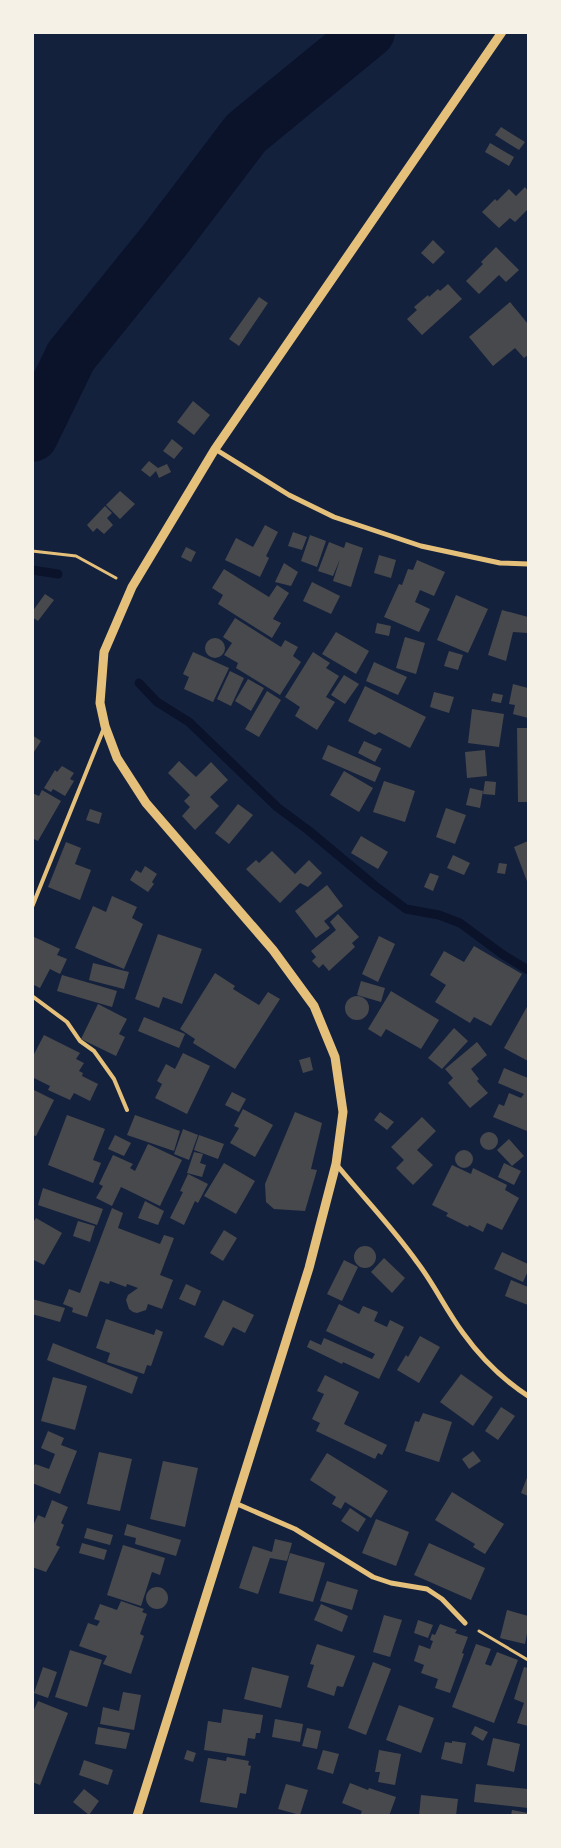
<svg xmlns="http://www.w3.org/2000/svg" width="561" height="1848" font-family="'Public Sans',sans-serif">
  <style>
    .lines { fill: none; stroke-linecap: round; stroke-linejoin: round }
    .stream { stroke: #0b132b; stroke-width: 9 }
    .river { stroke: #0b132b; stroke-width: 52 }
    .building { fill: #48494c }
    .path { stroke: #e5c07b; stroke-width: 3 }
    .service { stroke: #e5c07b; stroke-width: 4 }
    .minor { stroke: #e5c07b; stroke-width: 5 }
    .tertiary { stroke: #e5c07b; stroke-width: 9 }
  </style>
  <rect width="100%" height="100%" fill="#14213d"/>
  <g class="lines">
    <path class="stream" d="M32,570L58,574
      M139,683L157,702L189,722L277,807L308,830L374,885L406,909L439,915L460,923L502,954L528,970"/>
    <path class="river" d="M32,436L71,356L164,241L246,133L369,32"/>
  </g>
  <path class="building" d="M501,127L525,142L519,150L495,135Z
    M490,143L514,157L509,166L485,152Z
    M525,187L528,191V209L515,222L510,218L499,228L482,212L495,199L497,201L509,189L516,196Z
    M433,240L445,252L433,264L421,253Z
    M496,247L519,270L506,282L499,275L479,294L466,281L483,264L481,262Z
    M448,284L462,299L422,335L407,319L417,310L414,307L428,295L429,297L438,289L440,291Z
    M259,297L268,303L239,346L229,339Z
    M510,302L528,324V355L524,358L515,348L493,366L469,337Z
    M193,401L210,415L194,435L177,422Z
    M172,439L183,448L174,459L163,451Z
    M149,461L158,468L167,464L171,472L159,478L156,471L150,477L141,470Z
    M120,491L135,504L120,519L106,505Z
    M105,506L112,513L107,518L113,525L104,534L97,528L93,532L87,525Z
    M265,525L278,532L266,556L269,558L260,577L225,560L236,538L253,547Z
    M293,532L307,537L302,550L288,546Z
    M310,535L326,541L317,567L301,561Z
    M329,542L344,548L346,542L363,548L351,587L333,581L340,559L333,576L318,571Z
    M186,547L196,552L191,562L181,557Z
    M379,555L396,560L391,578L374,573Z
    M417,560L445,572L434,596L420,590L415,602L430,609L419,632L384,617L399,584L402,585L408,569L413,570Z
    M284,563L298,572L291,586L275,582Z
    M224,569L269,597L277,585L289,593L273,619L281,623L272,638L218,604L223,595L212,588Z
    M312,582L340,596L331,614L303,601Z
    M45,594L54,600L38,621L32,617V612Z
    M456,595L488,609L468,653L437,640Z
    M502,610L528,617V633L513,632L506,661L488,655Z
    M235,618L281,647L285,640L298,647L293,656L301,662L280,695L236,668L238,663L224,655L232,643L223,637Z
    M377,623L391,626L389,636L375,633Z
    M336,632L369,651L356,674L322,654Z
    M405,637L425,643L416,674L396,668Z
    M205 648a10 10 0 1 1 20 0a10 10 0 1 1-20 0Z
    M449,651L463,655L458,670L444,666Z
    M193,652L229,668L213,702L184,689L189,677L183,674Z
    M313,652L330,663L326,668L339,676L326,697L335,702L317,730L295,716L300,707L285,697Z
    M374,662L407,677L398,695L366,681Z
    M230,671L244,678L231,706L217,699Z
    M344,675L359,684L345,704L331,695Z
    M248,679L264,688L251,711L235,701Z
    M513,684L528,688V718L513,714L515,705L509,704Z
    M365,686L426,717L410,748L379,732L375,735L348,721Z
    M267,691L281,700L259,737L245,729Z
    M434,692L454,697L449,713L430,707Z
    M493,693L503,695L501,703L491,701Z
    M472,709L504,714L499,747L468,743Z
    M517,728H528V802H518Z
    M32,735L41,741L32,755Z
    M364,741L382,749L375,762L358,753Z
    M328,745L381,768L375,782L322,759Z
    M485,750L487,776L467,778L465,752Z
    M179,761L196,777L211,762L228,780L210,797L219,806L195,830L182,816L190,807L184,801L190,795L168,773Z
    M62,766L74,773L70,779L74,781L65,796L53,789L51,792L44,788L55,770L57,772Z
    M344,771L373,788L359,812L330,795Z
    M384,781L415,791L405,822L373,812Z
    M485,781L496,782L495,795L483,794Z
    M470,788L483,791L480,808L466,805Z
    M42,790L61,801L38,841L32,838V793L39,796Z
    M238,804L253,815L229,844L215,833Z
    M446,808L466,815L455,844L436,837Z
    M90,809L102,813L99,824L86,820Z
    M361,836L388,852L378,869L351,853Z
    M528,841V884L514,847Z
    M66,842L81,848L75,864L91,870L80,900L48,887Z
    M272,851L295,874L309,860L322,873L308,887L300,883L280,903L246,869L256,860L259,863Z
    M453,855L470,863L464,875L447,868Z
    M499,863L507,864L505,874L497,873Z
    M145,866L157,874L152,882L154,884L148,892L130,880L136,870L141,873Z
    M430,873L439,876L433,891L424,887Z
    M327,885L343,906L324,921L330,928L316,938L295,911Z
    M112,896L137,907L132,918L143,924L124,969L75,948L93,906L106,912Z
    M338,914L359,937L352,943L355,947L329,971L323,964L319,968L312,961L316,957L311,951L336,930L330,922Z
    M158,934L202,949L182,1004L163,997L159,1008L135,999Z
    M32,936L60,949L57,955L67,959L60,974L50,969L40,988L32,984Z
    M379,936L395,944L378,982L362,974Z
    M474,946L522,974L491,1026L474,1017L470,1023L435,1002L446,985L430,975L444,951L464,962Z
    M93,963L129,972L124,989L89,980Z
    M215,973L235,986L233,989L259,1005L268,992L280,999L235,1069L193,1043L195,1039L180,1029Z
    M62,975L117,991L112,1007L57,991Z
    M361,981L385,988L381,1002L357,995Z
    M391,991L439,1020L421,1049L386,1029L381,1037L368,1029Z
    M345 1008a12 12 0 1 1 24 0a12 12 0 1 1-24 0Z
    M98,1004L127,1019L119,1034L125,1037L116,1056L81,1039Z
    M528,1005V1061L504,1048Z
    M144,1017L185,1034L179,1048L138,1031Z
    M454,1028L468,1041L442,1069L428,1058Z
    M44,1035L80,1053L76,1059L84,1063L79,1071L83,1073L82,1076L98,1084L90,1101L74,1093L70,1100L48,1090L50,1086L32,1077V1058Z
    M477,1042L487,1055L471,1069L479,1079L477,1081L488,1093L470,1108L448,1083L453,1078L445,1069Z
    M183,1053L210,1066L187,1114L155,1098L162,1084L157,1081L166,1064L175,1069Z
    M310,1057L313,1070L303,1073L299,1060Z
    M504,1068L528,1078L527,1131L493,1117L499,1104L504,1106L509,1093L521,1098L524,1094L498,1083Z
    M32,1089L54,1100L36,1136L32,1135Z
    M232,1092L246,1099L239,1112L225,1105Z
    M243,1109L273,1125L255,1157L230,1143L239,1128L234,1126Z
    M295,1112L322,1123L311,1169L317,1170L305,1211L274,1209L266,1202L265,1184Z
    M380,1112L394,1122L387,1130L374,1120Z
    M67,1115L105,1129L93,1160L101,1163L93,1183L48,1165Z
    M135,1115L180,1131L174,1151L127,1135Z
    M422,1117L436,1131L417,1150L433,1165L413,1185L396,1168L404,1160L391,1147Z
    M183,1129L198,1135L189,1160L174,1154Z
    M480 1141a9 9 0 1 1 18 0a9 9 0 1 1-18 0Z
    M115,1135L131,1143L124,1156L108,1149Z
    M199,1135L224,1144L218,1159L194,1150Z
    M509,1139L524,1156L512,1166L497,1150Z
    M148,1144L182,1160L160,1206L121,1187L112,1206L96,1198L103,1186L99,1184L113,1155L133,1164L130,1168L135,1171Z
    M455 1159a9 9 0 1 1 18 0a9 9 0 1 1-18 0Z
    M194,1152L203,1154L200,1163L206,1165L202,1177L187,1173Z
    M224,1163L255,1181L236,1214L204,1196Z
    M504,1163L521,1171L514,1185L498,1177Z
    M452,1165L471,1174L473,1168L507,1185L505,1190L519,1198L502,1230L487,1223L483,1232L469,1225L468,1227L446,1216L448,1213L432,1205Z
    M188,1174L208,1184L198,1203L195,1201L184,1225L170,1218L183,1192L180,1191Z
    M43,1188L103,1209L97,1225L38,1205Z
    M145,1201L164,1211L158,1225L138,1218Z
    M112,1208L123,1213L118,1228L160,1244L164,1235L174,1238L160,1275L173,1280L162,1309L148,1304L146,1310L137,1313L133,1312L129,1309L126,1300L128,1295L138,1288L127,1284L126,1287L110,1281L109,1284L100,1281L87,1317L72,1312L73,1308L63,1304L69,1289L80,1293Z
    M36,1218L62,1233L44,1265L32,1259V1224Z
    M78,1221L95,1226L90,1242L73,1236Z
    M224,1230L237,1238L223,1261L210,1253Z
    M354 1257a11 11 0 1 1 22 0a11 11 0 1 1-22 0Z
    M502,1252L528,1264V1271L523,1282L494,1269Z
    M384,1258L405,1278L392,1293L371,1272Z
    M344,1260L358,1267L342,1301L327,1294Z
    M511,1280L528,1287V1305L505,1296Z
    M186,1284L201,1291L195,1306L179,1299Z
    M32,1299L65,1308L60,1322L32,1314Z
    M223,1300L254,1315L245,1333L233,1327L223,1346L204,1337Z
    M339,1304L359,1314L363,1306L378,1312L374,1321L387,1327L390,1320L404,1327L379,1379L343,1362L342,1364L307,1347L310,1340L321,1345L324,1338L372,1359L375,1354L326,1331Z
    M106,1319L154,1335L156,1329L163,1332L151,1366L147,1365L144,1374L107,1362L110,1353L96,1348Z
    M420,1336L440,1347L419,1383L397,1370L406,1355L408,1357Z
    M53,1343L138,1377L132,1394L47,1360Z
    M461,1374L493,1397L473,1426L440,1402Z
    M325,1375L359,1392L344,1424L387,1445L382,1455L378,1453L375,1459L316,1431L320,1423L312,1419L324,1394L317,1391Z
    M53,1377L87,1386L75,1430L41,1421Z
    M501,1407L515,1416L498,1440L485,1431Z
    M423,1413L452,1422L439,1462L405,1451L415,1421L419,1422Z
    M48,1431L64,1438L61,1445L77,1451L60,1494L32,1483V1469L35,1464L49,1469L55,1454L41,1448Z
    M473,1451L481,1461L469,1469L462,1459Z
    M99,1452L132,1459L120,1511L87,1504Z
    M327,1453L388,1491L371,1518L345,1502L341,1509L332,1504L336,1497L310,1480Z
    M163,1461L198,1468L185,1527L150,1519Z
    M528,1475V1496L521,1493Z
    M452,1492L504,1524L485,1554L473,1547L475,1544L435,1520Z
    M52,1500L68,1507L61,1523L64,1525L56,1545L60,1547L46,1572L32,1567V1528L38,1515L45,1518Z
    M350,1508L366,1519L358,1532L341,1521Z
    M376,1519L409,1532L396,1566L362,1553Z
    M127,1524L181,1540L176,1556L135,1544L136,1538L124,1535Z
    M87,1528L113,1535L110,1545L84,1538Z
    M275,1539L292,1543L287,1561L270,1558L258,1594L239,1588L253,1546L272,1552Z
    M82,1543L107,1550L104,1560L79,1553Z
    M429,1543L485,1568L471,1600L414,1575Z
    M123,1545L165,1558L160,1575L152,1572L141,1606L107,1595Z
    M290,1553L325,1563L313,1602L279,1593Z
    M327,1581L358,1590L352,1610L320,1601Z
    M146 1598a11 11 0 1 1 22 0a11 11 0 1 1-22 0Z
    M121,1601L144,1609L142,1612L147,1614L140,1634L144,1636L131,1674L103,1664L107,1656L79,1646L88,1623L97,1626L100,1621L94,1619L100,1604L117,1610Z
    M321,1604L348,1616L342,1632L314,1620Z
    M507,1610L528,1616V1628L525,1644L500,1638Z
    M384,1615L402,1620L390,1657L373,1652Z
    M418,1620L433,1625L428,1638L414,1633Z
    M440,1624L457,1630L455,1633L468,1637L462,1653L464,1654L450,1693L435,1688L438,1679L421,1673L424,1665L414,1661L419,1645L430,1649L433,1641L430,1640L432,1634L435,1635Z
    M317,1644L355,1656L343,1687L337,1686L334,1696L307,1687L314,1665L310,1664Z
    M476,1644L491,1649L485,1664L491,1666L497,1652L518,1660L494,1723L452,1707Z
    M70,1650L102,1660L87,1707L55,1697Z
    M373,1662L391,1669L366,1735L348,1728Z
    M43,1667L57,1672L48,1698L34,1693Z
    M252,1667L289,1676L281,1708L244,1699Z
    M524,1667L528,1668V1726L517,1723L524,1703L514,1699Z
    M123,1692L141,1695L134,1730L100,1724L103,1707L119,1711Z
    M38,1701L68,1713L40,1785L32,1782V1714Z
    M399,1705L434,1718L421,1753L386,1740Z
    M223,1709L263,1715L260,1733H256L255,1739L248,1738L245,1756L204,1750L208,1721L221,1723Z
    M275,1719L303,1724L300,1742L272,1737Z
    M475,1726L488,1732L483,1741L471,1734Z
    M98,1727L130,1733L126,1749L95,1744Z
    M307,1728L321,1731L317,1749L302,1746Z
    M493,1738L520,1744L514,1772L487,1765Z
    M452,1741L466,1743L462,1764L441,1759L445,1742L452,1743Z
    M187,1750L196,1753L193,1762L184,1759Z
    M323,1750L339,1754L333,1774L317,1769Z
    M379,1750L401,1754L395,1785L378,1782L380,1772H375Z
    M227,1757L249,1761L248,1765L251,1766L246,1794L240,1793L237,1808L200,1802L208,1758L226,1761Z
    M84,1760L113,1770L108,1785L79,1775Z
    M350,1783L368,1790L369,1788L396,1797L389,1816H360L362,1811L342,1803Z
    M286,1784L308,1790L300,1815L278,1809Z
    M476,1784L528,1789V1808L474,1802Z
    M84,1789L99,1801L89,1815L73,1802Z
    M421,1795L458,1799L456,1816H419Z
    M512,1810L528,1813V1816H511Z"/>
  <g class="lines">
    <path class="path" d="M32,551L76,556L116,578
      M479,1631L528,1660"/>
    <path class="service" d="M32,907L104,728
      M32,996L67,1022L80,1041L94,1051L114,1079L127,1110"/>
    <path class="minor" d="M215,449L289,495L334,517L421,546L500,563L528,564
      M336,1164C363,1197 393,1228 417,1262C434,1284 446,1310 463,1333C481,1358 502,1379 528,1396
      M235,1503L295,1529L373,1577L391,1583L427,1589L442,1599L465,1623"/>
    <path class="tertiary" d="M137,1816L309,1268L336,1164L343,1112L335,1057L314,1006L273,950L146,803L117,758L105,726L100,703L104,652L132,587L215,449L502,32"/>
  </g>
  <rect width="561" height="1848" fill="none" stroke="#f6f1e7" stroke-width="68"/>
</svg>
